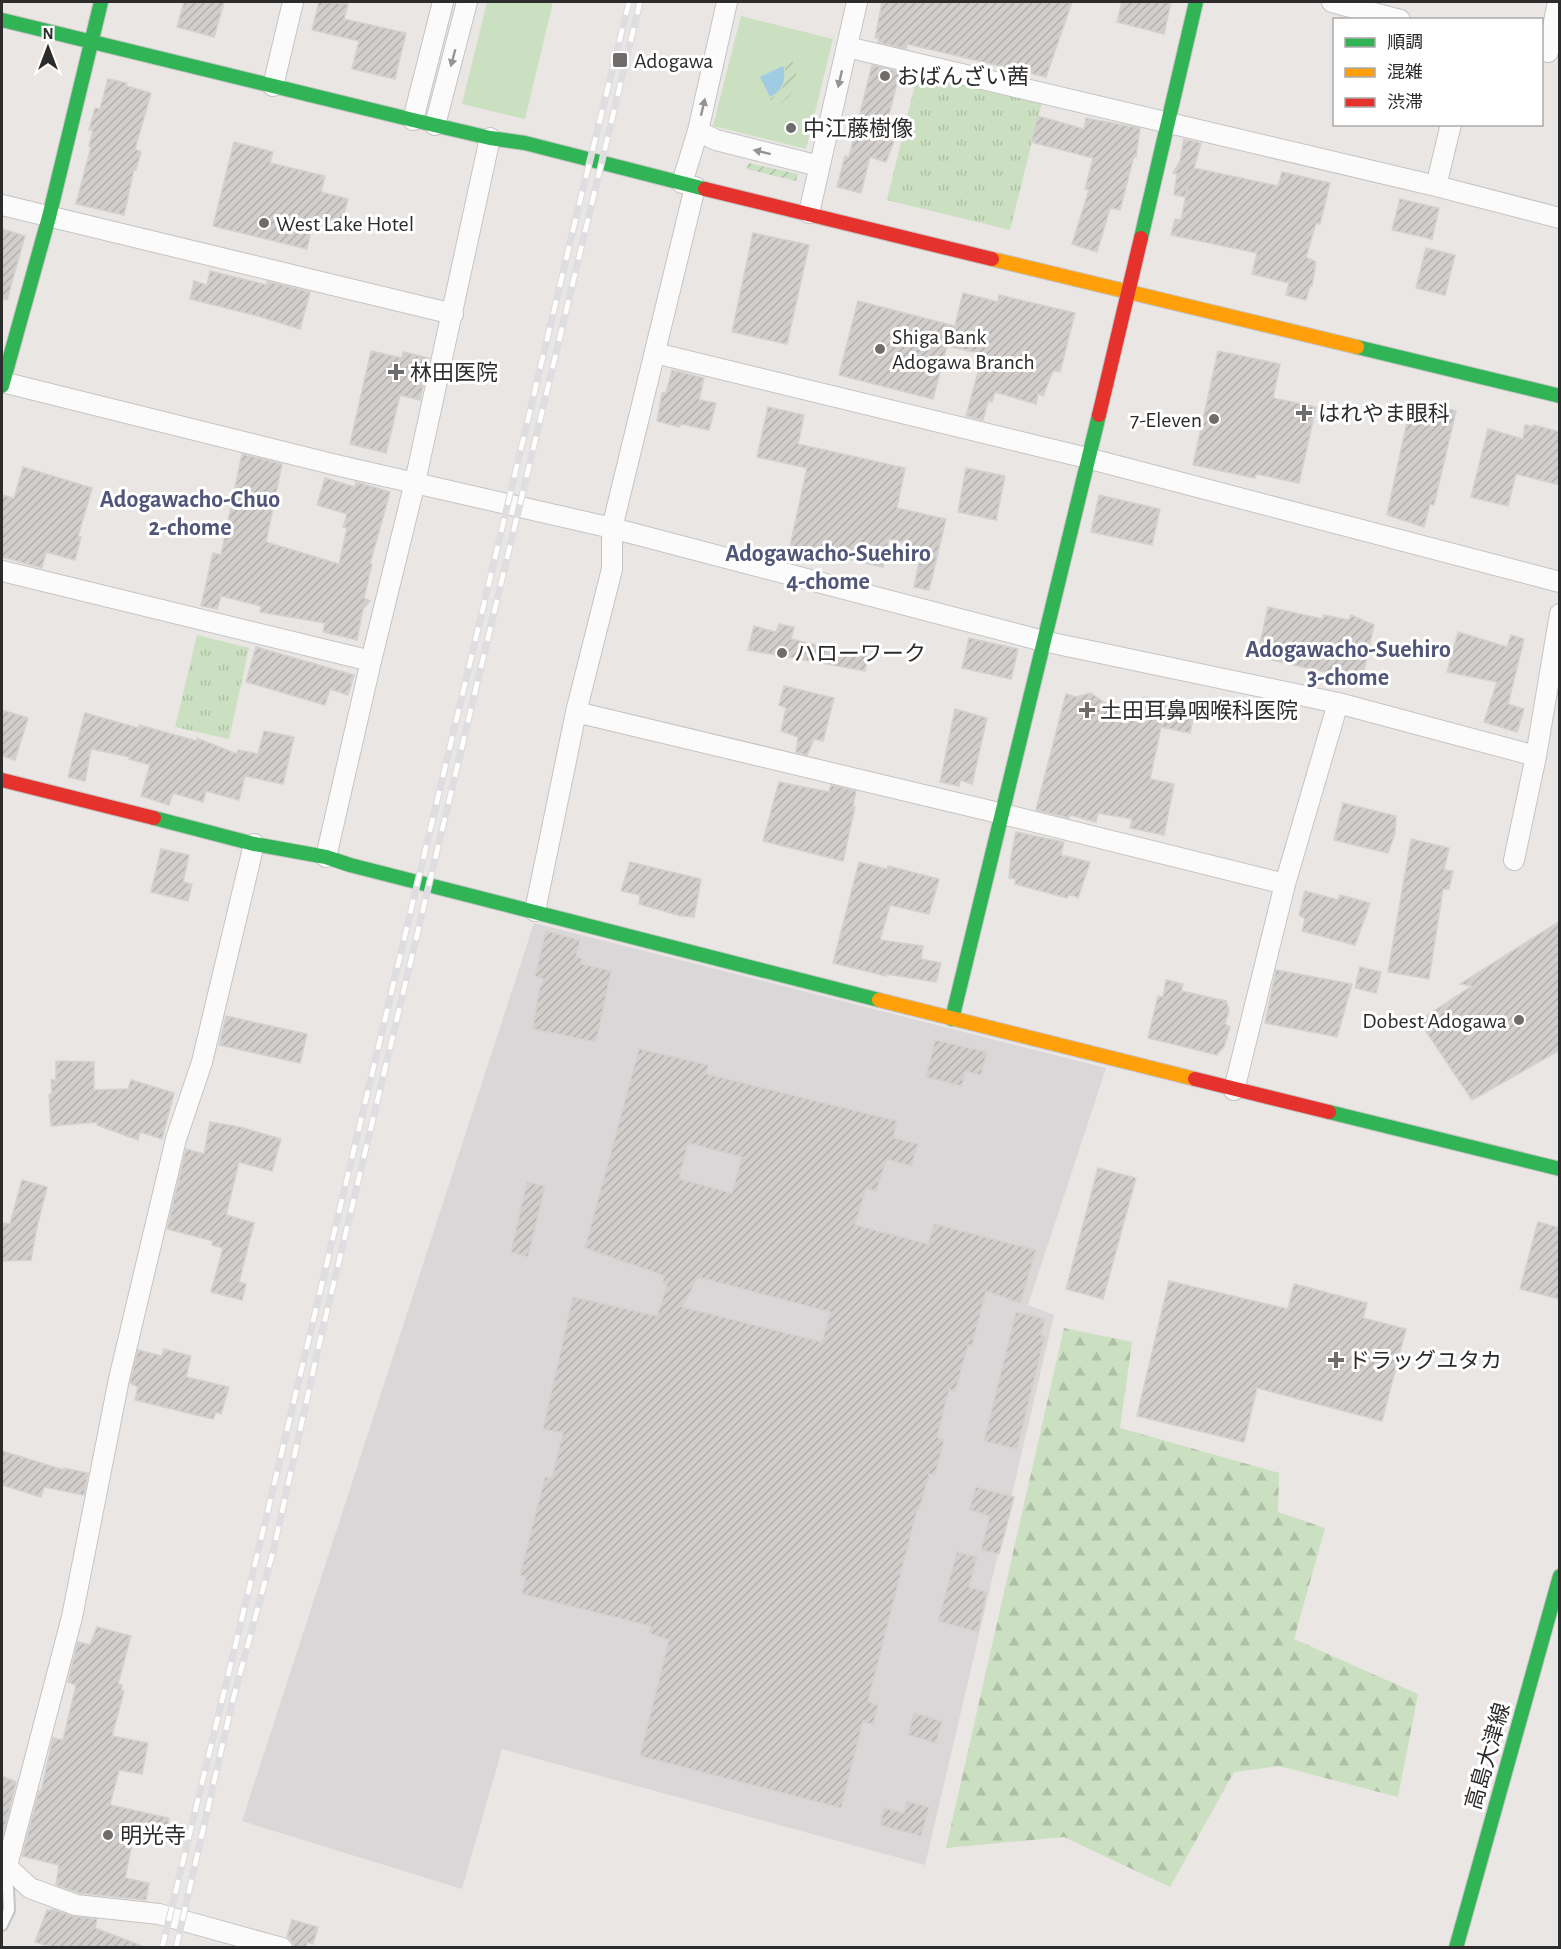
<svg xmlns="http://www.w3.org/2000/svg" width="1561" height="1949" font-family="'Alegreya Sans','Noto Sans JP',sans-serif">
  <style>
    .industrial { fill: #dad7d9 }
    .grass { fill: url(#grass-tufts) }
    .forest { fill: url(#forest-firs) }
    .park { fill: #cbe0c0 }
    .garden { fill: url(#garden-furrows) }
    .water { fill: #9fcce2 }
    .building { fill: url(#building-hatch); stroke: #d4d2cf; stroke-width: 1.5; fill-rule: evenodd }
    .lines { fill: none; stroke-linecap: round; stroke-linejoin: round }
    .lane-casing { stroke: #c5c4c5; stroke-width: 14 }
    .street-casing { stroke: #c5c4c5; stroke-width: 22 }
    .fast-casing { stroke: #c5c4c5; stroke-width: 16 }
    .slow-casing { stroke: #c5c4c5; stroke-width: 16 }
    .jam-casing { stroke: #c5c4c5; stroke-width: 16 }
    .lane { stroke: #fcfbfb; stroke-width: 10 }
    .street { stroke: #fcfbfb; stroke-width: 20 }
    .fast { stroke: #30b455; stroke-width: 14 }
    .slow { stroke: #ff9f0a; stroke-width: 14 }
    .jam { stroke: #e5322d; stroke-width: 14 }
    .rail-casing { stroke: #dedee0; stroke-width: 7 }
    .rail { stroke: #fff; stroke-width: 4.5; stroke-dasharray: 14; stroke-linecap: butt }
    .oneway { fill: #949494 }
    .poi-dot { fill: #6e6d6c; stroke: #fff; stroke-width: 2 }
    .labels { text-anchor: middle; stroke-width: 6; stroke-linejoin: round; paint-order: stroke }
    .poi-label { font-size: 22px; fill: #2c2c2c; stroke: #fff; text-anchor: start }
    .street-label { font-size: 22px; fill: #2c2c2c; stroke: #fff }
    .neighbourhood-label { font-size: 24px; font-weight: bold; fill: #515578; stroke: #fff }
  </style>
  <defs>
    <pattern id="grass-tufts" width="24" height="20" patternUnits="userSpaceOnUse" patternTransform="scale(1.5)"><rect width="24" height="20" fill="#cbe0c0"/><path d="M3 7l-1-3M5 7V3M7 7l1-3M15 17l-1-3M17 17v-4M19 17l1-3" fill="none" stroke="#aec0a5"/></pattern>
    <pattern id="forest-firs" width="22" height="20" patternUnits="userSpaceOnUse" patternTransform="scale(1.5)"><rect width="22" height="20" fill="#cbe0c0"/><path d="M5 1l3.5 6h-7zM16 11l3.5 6h-7z" fill="#aec0a5"/></pattern>
    <pattern id="garden-furrows" width="10" height="10" patternUnits="userSpaceOnUse" patternTransform="scale(1.5)"><rect width="10" height="10" fill="#cbe0c0"/><path d="M-1 1l2-2M0 10L10 0M9 11l2-2" fill="none" stroke="#aec0a5"/></pattern>
    <pattern id="building-hatch" width="6" height="6" patternUnits="userSpaceOnUse" patternTransform="scale(1.5)"><rect width="6" height="6" fill="#d1cecc"/><path d="M-1 1l2-2M0 6l6-6M5 7l2-2" fill="none" stroke="#b4b1af"/></pattern>
  </defs>
  <rect width="100%" height="100%" fill="#e9e6e3"/>
  <path class="industrial" d="M534,923L1106,1068L1028,1305L1054,1315L925,1865L502,1749L462,1889L242,1821Z"/>
  <path class="grass" d="M918,72L1042,102L1010,230L887,200Z
    M197,635L249,648L229,739L175,727Z"/>
  <path class="forest" d="M1064,1328L1132,1342L1120,1428L1279,1473L1278,1512L1325,1528L1294,1639L1418,1694L1398,1797L1279,1766L1234,1772L1170,1887L1064,1837L946,1848Z"/>
  <path class="park" d="M487,2H553L525,119L462,104Z
    M741,16L833,39L806,149L713,126Z"/>
  <path class="garden" d="M792,61C802,80 793,99 774,107L770,99C784,92 788,80 784,65Z
    M748,163L798,174L796,181L747,169Z"/>
  <path class="water" d="M783,66C787,80 782,91 770,97L760,77Z"/>
  <path class="building" d="M184,2H224L214,37L177,27Z
    M319,2L348,4L344,19L406,33L395,79L352,69L359,41L312,30Z
    M882,2H1072L1046,77L907,44L906,49L878,42L879,38H875Z
    M1122,2H1171L1164,34L1117,22Z
    M872,65L900,72L883,138L894,141L886,162L870,157L861,193L837,187L845,156L849,157Z
    M108,79L127,83L126,86L151,93L135,149L141,152L136,170L134,169L124,215L76,204L91,147L89,146L93,130H89L95,108L100,109Z
    M1038,116L1084,129L1086,118L1140,128L1136,157L1134,156L1120,210L1110,208L1097,252L1072,244L1089,190L1085,189L1093,158L1031,142Z
    M1184,139L1201,143L1194,168L1278,186L1282,172L1330,183L1320,224L1316,223L1306,257L1316,262L1312,286H1310L1306,300L1286,295L1289,283L1252,274L1257,253L1171,235L1175,219L1181,220L1188,186L1185,197L1174,195L1177,174L1173,173L1180,161Z
    M234,142L273,152L270,163L325,176L321,192L348,199L341,225L314,218L307,249L213,226Z
    M1400,199L1439,208L1432,239L1392,230Z
    M2,229L25,236L7,300L2,299Z
    M753,233L809,245L787,344L732,332Z
    M1426,248L1455,255L1445,295L1416,288Z
    M210,271L267,285V281L310,292L300,329L258,316L190,299L194,281L207,285Z
    M963,293L998,302L999,295L1075,313L1060,372L1053,371L1043,396L1038,393L1036,404L995,392L992,402L988,401L983,420L966,416L983,354L947,346L933,399L839,375L858,301L955,326Z
    M371,351L402,358L403,352L429,358L420,400L400,395L386,453L350,444Z
    M1218,351L1280,364L1273,398L1316,407L1299,483L1256,474L1255,478L1193,465Z
    M672,370L704,378L699,400L716,403L709,430L682,424L679,427L657,421L662,393H666Z
    M1435,405L1456,411L1434,505L1430,504L1424,527L1387,515L1410,408L1431,412Z
    M768,407L804,415L798,444L905,468L897,508L946,519L929,590L914,587L922,549L889,539L883,567L790,546L807,468L757,457Z
    M1525,425L1534,427V425L1560,432V485L1516,474L1508,506L1471,497L1488,429L1523,439Z
    M242,454L282,464L266,542L339,564L347,528L343,527L347,514L317,505L325,478L355,487L356,482L390,492L370,564H372L364,598L370,601L363,609L357,640L323,632L325,623L260,612L261,606L221,596L217,609L201,606L213,553L221,555Z
    M23,467L92,488L78,536L81,537L75,560L46,552L42,568L2,557V495L14,498Z
    M966,468L1005,476L996,520L958,512Z
    M1099,495L1160,509L1152,545L1091,532Z
    M1268,607L1323,619V615L1349,620L1351,615L1374,625L1362,680L1257,657Z
    M779,624L794,627L791,639L868,657L865,671L748,650L754,626L776,632Z
    M1458,632L1507,647L1511,635L1524,639L1508,704L1524,709L1517,732L1484,722L1497,682L1447,672Z
    M969,638L1018,649L1011,679L962,668Z
    M256,647L354,675L348,695L330,689L325,705L246,682Z
    M784,686L834,698L823,741L814,739L807,755L796,752L798,737L781,731L786,708L779,705Z
    M1091,693L1105,703L1140,713L1144,697L1195,708L1190,733L1161,727L1150,779L1174,784L1164,835L1130,828L1132,819L1098,813L1096,822L1070,815L1069,818L1036,810L1066,694L1076,697Z
    M955,709L987,718L972,784L960,780L959,786L940,782Z
    M2,710L28,718L15,760L2,756Z
    M85,713L138,728L139,725L197,741V738L237,754L238,750L258,754L264,731L294,737L283,784L245,776L239,800L206,791L203,802L173,793L169,805L141,796L150,765L129,759L130,757L91,749L85,781L68,777Z
    M779,782L829,792L831,785L856,791L853,806L855,807L843,861L763,841Z
    M1343,803L1396,816L1395,833L1388,853L1334,840Z
    M1016,832L1064,842L1061,855L1090,862L1078,898L1069,894L1067,898L1015,884L1016,879L1009,878L1011,857Z
    M1411,839L1449,848L1444,870L1453,871L1449,889H1443L1429,979L1388,972Z
    M161,849L189,855L183,882L192,884L188,901L151,892Z
    M630,862L701,879L694,917L681,916L639,904L640,895L621,891Z
    M859,862L887,869L888,866L939,879L929,914L890,905L880,940L923,946L921,959L941,963L936,982L886,974V976L833,963Z
    M1305,891L1338,900L1340,895L1370,903L1355,945L1302,931L1305,919L1299,915Z
    M1560,921V1050L1472,1100L1419,1021L1472,986L1460,984Z
    M546,931L580,940L576,956L582,959L581,964L611,971L596,1042L533,1029L539,991L544,979L535,976Z
    M1360,967L1381,972L1376,993L1355,988Z
    M1276,970L1352,984L1337,1037L1265,1023Z
    M1166,980L1183,984L1181,991L1226,1001L1229,1010L1225,1024L1230,1027L1224,1047L1217,1055L1148,1038L1158,996L1163,997Z
    M226,1016L307,1034L300,1063L219,1045Z
    M935,1040L987,1052L981,1075L965,1071L962,1086L926,1077Z
    M639,1049L708,1065L706,1074L897,1121L893,1138L918,1144L911,1166L887,1159L876,1191L866,1188L855,1225L928,1244L934,1224L1036,1250L1020,1303L986,1291L972,1346L968,1345L955,1392L949,1389L937,1437L944,1440L935,1475L929,1474L919,1510H917L868,1701L878,1706L873,1725L863,1721L841,1808L640,1756L669,1640L649,1633L651,1626L522,1594L526,1577L520,1575L545,1477L552,1478L563,1433L543,1429L573,1297L657,1316L667,1285L662,1283L665,1276L585,1248ZM688,1143L742,1157L732,1193L679,1179ZM698,1277L830,1312L822,1342L682,1307Z
    M56,1061L94,1062V1090L128,1089L131,1080L174,1093L162,1139L140,1132L138,1140L97,1125L98,1122L51,1126L49,1095L52,1093L51,1080H56Z
    M210,1122L240,1127L281,1139L272,1171L239,1162L226,1215L254,1223L239,1282L246,1284L242,1300L211,1292L223,1248L212,1245L213,1241L167,1229L186,1149L204,1154Z
    M1098,1168L1136,1178L1103,1299L1066,1289Z
    M22,1180L47,1187L36,1231L31,1260L2,1261V1223L10,1224Z
    M527,1182L545,1186L528,1257L511,1252Z
    M1538,1222L1560,1228V1299L1520,1289Z
    M1169,1281L1288,1309L1294,1284L1367,1303L1363,1318L1406,1329L1382,1421L1257,1388L1244,1442L1137,1416Z
    M1016,1312L1045,1319L1041,1335L1045,1336L1017,1449L984,1441Z
    M164,1349L191,1356L186,1377L229,1387L221,1414L216,1412L213,1419L135,1400L138,1387L130,1383L138,1350L162,1356Z
    M2,1451L64,1470V1468L88,1473L84,1495L44,1487L41,1497L2,1485Z
    M976,1487L1014,1497L999,1554L981,1550L990,1516L969,1510Z
    M957,1552L977,1557L969,1587L987,1592L978,1632L938,1621Z
    M97,1627L131,1636L118,1684L122,1685L121,1690L124,1691L112,1736L148,1743L142,1774L119,1770L110,1805L169,1818L164,1842L146,1839L145,1842L133,1839L125,1878L149,1883L146,1900L79,1893L56,1885L59,1865L22,1856L39,1791L41,1792L53,1738L63,1740L76,1685L68,1682L76,1649L78,1642L90,1645Z
    M914,1713L942,1721L936,1743L908,1735Z
    M2,1776L16,1782L2,1840Z
    M907,1801L929,1807L921,1836L880,1825L884,1808L904,1813Z
    M52,1909L72,1916L97,1919L95,1928L142,1946V1947H49L35,1942L47,1910L51,1911Z
    M292,1920L318,1927L313,1944L307,1942L306,1947H294L291,1940L287,1937Z"/>
  <g class="lines">
    <g class="lane-casing">
      <path id="lane" d="M2,1925L9,1910L7,1867"/>
    </g>
    <g class="street-casing">
      <path id="street" d="M1332,2L1400,20
        M847,47L1436,186L1560,218
        M1548,52L1558,2
        M273,86L293,2
        M413,120L443,2
        M435,125L467,2
        M698,131L716,140L819,166
        M682,183L698,131L727,2
        M1436,186L1451,124
        M2,205L453,314
        M809,213L857,2
        M655,353L1087,458L1560,582
        M2,382L336,465L612,528L1043,641L1338,703L1536,756
        M2,571L371,661
        M576,712L1003,814L1285,884
        M326,857L371,661L415,482L490,138
        M1514,860L1536,756L1560,614
        M535,911L576,712L612,569V528L695,187
        M1234,1090L1285,884L1338,703
        M2,1862L30,1888L76,1905L159,1914L282,1948
        M7,1866L72,1617L119,1379L176,1139L202,1062L254,844"/>
    </g>
    <g class="fast-casing">
      <path id="fast" d="M2,20L413,120L490,138L525,143L705,189
        M1141,238L1196,2
        M1357,347L1560,396
        M2,386L49,217L101,2
        M154,818L254,844L326,857L350,865L879,1000
        M952,1019L1099,415
        M1329,1112L1560,1169
        M1456,1948L1560,1576"/>
    </g>
    <g class="slow-casing">
      <path id="slow" d="M992,259L1357,347
        M879,1000L1195,1079"/>
    </g>
    <g class="jam-casing">
      <path id="jam" d="M705,189L992,259
        M1099,415L1141,238
        M2,780L154,818
        M1195,1079L1329,1112"/>
    </g>
    <use href="#lane" class="lane"/>
    <use href="#street" class="street"/>
    <use href="#fast" class="fast"/>
    <use href="#slow" class="slow"/>
    <use href="#jam" class="jam"/>
    <g class="rail-casing">
      <path id="rail" d="M162,1948L263,1531L580,201L629,2
        M176,1948L232,1703L274,1548L318,1349L640,2"/>
    </g>
    <use href="#rail" class="rail"/>
  </g>
  <defs><path id="oneway-solid" d="M-6-.8H1V-3.2L6.5 0L1 3.2V.8H-6Z" transform="scale(1.5)"/></defs>
  <g class="oneway">
    <use href="#oneway-solid" transform="translate(453 58) rotate(105)"/>
    <use href="#oneway-solid" transform="translate(840 79) rotate(103)"/>
    <use href="#oneway-solid" transform="translate(703 107) rotate(-77)"/>
    <use href="#oneway-solid" transform="translate(762 152) rotate(-166)"/>
  </g>
  <g class="poi-dot">
    <rect x="612" y="52" width="16" height="16" rx="3"/>
    <circle cx="885" cy="76" r="6"/>
    <circle cx="791" cy="128" r="6"/>
    <circle cx="264" cy="223" r="6"/>
    <circle cx="880" cy="349" r="6"/>
    <path d="M393 363h6v6h6v6h-6v6h-6v-6h-6v-6h6z"/>
    <path d="M1301 404h6v6h6v6h-6v6h-6v-6h-6v-6h6z"/>
    <circle cx="1214" cy="419" r="6"/>
    <circle cx="782" cy="653" r="6"/>
    <path d="M1084 701h6v6h6v6h-6v6h-6v-6h-6v-6h6z"/>
    <circle cx="1519" cy="1020" r="6"/>
    <path d="M1333 1351h6v6h6v6h-6v6h-6v-6h-6v-6h6z"/>
    <circle cx="108" cy="1835" r="6"/>
  </g>
  <g class="labels">
    <g class="poi-label">
      <text x="634" y="68">Adogawa</text>
      <text x="897" y="84">おばんざい茜</text>
      <text x="803" y="136">中江藤樹像</text>
      <text x="276" y="231">West Lake Hotel</text>
      <text x="892" y="344">Shiga Bank<tspan x="892" dy="25">Adogawa Branch</tspan></text>
      <text x="410" y="380">林田医院</text>
      <text x="1318" y="421">はれやま眼科</text>
      <text x="1202" y="427" text-anchor="end">7-Eleven</text>
      <text x="794" y="661">ハローワーク</text>
      <text x="1100" y="718">土田耳鼻咽喉科医院</text>
      <text x="1507" y="1028" text-anchor="end">Dobest Adogawa</text>
      <text x="1348" y="1368">ドラッグユタカ</text>
      <text x="120" y="1843">明光寺</text>
    </g>
    <g class="street-label">
      <text transform="translate(1487 1756) rotate(-74)" y="8">高島大津線</text>
    </g>
    <g class="neighbourhood-label">
      <text x="190" y="507">Adogawacho-Chuo<tspan x="190" dy="28">2-chome</tspan></text>
      <text x="828" y="561">Adogawacho-Suehiro<tspan x="828" dy="28">4-chome</tspan></text>
      <text x="1348" y="657">Adogawacho-Suehiro<tspan x="1348" dy="28">3-chome</tspan></text>
    </g>
  </g>
  <rect width="1561" height="1949" fill="none" stroke="#2c2c2c" stroke-width="6"/>
  <rect x="1333" y="18" width="210" height="108" fill="#ffffff" stroke="#ababab" stroke-width="1.5"/>
  <rect x="1345" y="38" width="30" height="9" fill="#30b455" stroke="#ababab" stroke-width="1.5"/>
  <text x="1387" y="48" font-size="18" fill="#2c2c2c">順調</text>
  <rect x="1345" y="68" width="30" height="9" fill="#ff9f0a" stroke="#ababab" stroke-width="1.5"/>
  <text x="1387" y="78" font-size="18" fill="#2c2c2c">混雑</text>
  <rect x="1345" y="98" width="30" height="9" fill="#e5322d" stroke="#ababab" stroke-width="1.5"/>
  <text x="1387" y="108" font-size="18" fill="#2c2c2c">渋滞</text>
  <g transform="translate(48 48)" stroke="#ffffff" stroke-width="4.5" paint-order="stroke">
  <path d="M0-4.5L10 22L0 15L-10 22Z" fill="#2c2c2c"/>
  <text y="-9" font-size="16" font-weight="bold" text-anchor="middle" fill="#2c2c2c">N</text>
  </g>
</svg>
